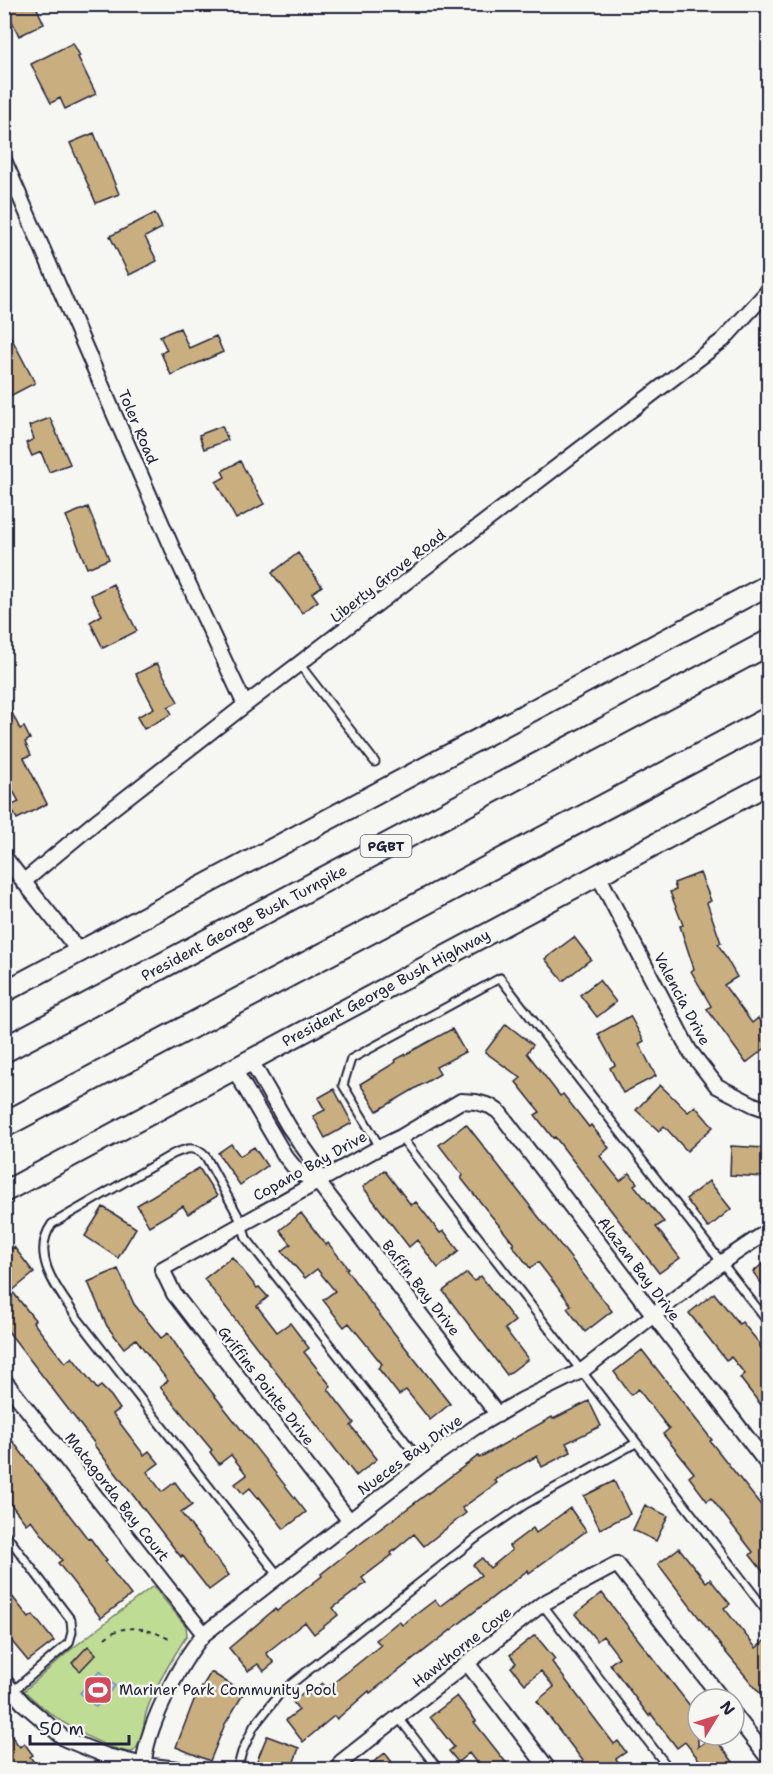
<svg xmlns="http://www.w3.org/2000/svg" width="773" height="1774" font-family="'Shantell Sans',sans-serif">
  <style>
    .park { fill: #bfdc94; stroke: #707f68; stroke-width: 1.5 }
    .water { fill: url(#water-waves); stroke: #6f8aaf; stroke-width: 1.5 }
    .building { fill: #c9af7f; stroke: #22223b; stroke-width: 1.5 }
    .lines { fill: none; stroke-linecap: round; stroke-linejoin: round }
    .service-casing { stroke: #22223b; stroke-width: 11 }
    .minor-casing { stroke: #22223b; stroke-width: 18 }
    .secondary-casing { stroke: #22223b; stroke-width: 24 }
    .motorway-casing { stroke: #22223b; stroke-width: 28 }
    .path { stroke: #22223b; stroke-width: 2; stroke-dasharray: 4.5 4.5; stroke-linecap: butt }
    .service { stroke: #f6f6f2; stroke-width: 7 }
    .minor { stroke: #f6f6f2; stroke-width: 14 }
    .secondary { stroke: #f6f6f2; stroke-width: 20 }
    .motorway { stroke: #f6f6f2; stroke-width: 24 }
    .labels { text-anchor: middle; stroke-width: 5; stroke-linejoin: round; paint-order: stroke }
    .shield { fill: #f6f6f2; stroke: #626272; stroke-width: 1.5 }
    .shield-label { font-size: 14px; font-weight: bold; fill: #22223b }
    .street-label { font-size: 15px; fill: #22223b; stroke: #f6f6f2 }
    .poi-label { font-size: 15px; fill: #22223b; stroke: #f6f6f2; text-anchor: start }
  </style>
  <defs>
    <pattern id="water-waves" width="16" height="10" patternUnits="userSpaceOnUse" patternTransform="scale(1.5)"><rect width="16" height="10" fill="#a2cffd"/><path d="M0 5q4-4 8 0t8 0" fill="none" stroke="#8bb1da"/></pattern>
  </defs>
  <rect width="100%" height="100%" fill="#f6f6f2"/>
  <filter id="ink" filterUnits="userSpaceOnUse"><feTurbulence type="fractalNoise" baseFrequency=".0167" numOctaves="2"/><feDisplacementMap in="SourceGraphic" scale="12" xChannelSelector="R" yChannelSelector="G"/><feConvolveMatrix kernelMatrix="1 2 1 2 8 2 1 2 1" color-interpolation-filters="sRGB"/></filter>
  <g filter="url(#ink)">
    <path class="park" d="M153,1586L186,1626L187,1635C172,1660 155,1685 146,1713C143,1725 143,1745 132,1752H127C87,1741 54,1719 24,1691L69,1651Z"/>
    <path class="water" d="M100,1671L115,1686L96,1707L80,1693Z"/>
    <path class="building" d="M4,4H35L44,24L19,36Z
      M73,43L80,56L78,57L96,94L65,109L60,98L51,103L31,64Z
      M94,133L119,194L96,203L70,143Z
      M155,213L162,228L145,237L157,261L129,275L110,236Z
      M4,324L35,383L8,397L4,390Z
      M180,328L189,348L216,336L223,352L171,375L161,353L167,350L160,336Z
      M50,418L70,464L49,472L41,452L32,456L26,443L34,439L29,426Z
      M222,426L228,440L204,449L199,435Z
      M240,461L264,504L236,519L216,482L225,477L222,471Z
      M88,507L109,559L87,568L66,516Z
      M298,553L322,586L312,593L318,601L302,613L272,573Z
      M113,584L137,631L103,648L90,622L102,615L91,595Z
      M157,663L178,702L168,707L172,714L144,729L137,717L154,708L136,674Z
      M4,697L20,729L24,727L30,739L25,742L31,755L24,758L47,804L17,819L10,806L19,802L4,774Z
      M700,873L711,901L707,903L721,943L718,944L737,977L724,985L752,1023L758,1018L768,1031V1046L746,1063L707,1009L711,1006L691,971L694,969L680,926L683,925L670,892L676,890L674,883Z
      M574,937L591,959L563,981L545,959Z
      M599,980L616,1002L597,1017L580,995Z
      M630,1016L644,1041L639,1044L656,1076L623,1093L610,1068L615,1065L598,1034Z
      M506,1024L533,1045L527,1053L560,1096L563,1094L589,1127L591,1125L609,1148L600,1156L620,1181L630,1173L637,1183L634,1185L664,1222L656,1227L680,1258L659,1273L555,1137L553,1138L535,1115L540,1112L516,1082L521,1078L485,1052Z
      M452,1029L465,1052L436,1067L440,1074L377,1111L360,1084L396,1062L395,1060Z
      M660,1085L688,1112L695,1106L713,1127L687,1151L664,1126L659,1131L636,1110Z
      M334,1089L352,1123L325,1138L313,1116L325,1110L318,1098Z
      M466,1124L612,1311L585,1332L567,1308L571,1305L538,1262L530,1268L512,1245L514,1244L461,1178L463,1176L439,1145Z
      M231,1144L240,1156L254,1147L267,1166L240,1185L218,1153Z
      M731,1146L765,1148L764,1177L730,1175Z
      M199,1168L217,1196L188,1214L183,1206L149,1226L137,1205Z
      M384,1170L411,1205L416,1202L440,1233L444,1231L459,1251L438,1268L417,1240L409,1247L363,1187Z
      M709,1181L731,1209L708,1228L686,1199Z
      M103,1207L136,1228L118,1258L85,1236Z
      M301,1213L326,1245L328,1243L348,1268L346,1269L372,1305L450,1404L430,1420L406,1390L399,1395L378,1368L382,1364L349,1323L344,1327L323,1300L335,1291L317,1269L305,1278L282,1251L291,1244L280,1230Z
      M14,1247L34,1273L12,1291L35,1320L33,1322L65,1363L72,1357L97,1389L101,1386L111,1396L120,1409L113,1414L144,1455L149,1451L159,1463L147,1472L162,1492L175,1482L192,1505L181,1513L229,1575L209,1590L182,1555L181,1557L94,1445L95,1444L4,1326V1255Z
      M232,1257L257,1288L259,1287L268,1297L257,1306L277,1332L290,1323L309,1348L304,1352L331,1386L328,1389L354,1423L351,1426L377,1459L356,1476L204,1279Z
      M768,1259V1292L753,1272Z
      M118,1269L134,1304L161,1338L168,1333L185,1358L306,1512L284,1529L259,1497L258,1498L250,1488L243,1494L235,1484L247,1475L231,1455L219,1464L210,1452L212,1450L160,1387L168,1381L136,1339L124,1348L107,1326L88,1282Z
      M467,1273L474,1281L481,1276L515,1321L505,1329L528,1359L507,1375L443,1291Z
      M714,1293L739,1324L742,1322L760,1344L759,1345L768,1357V1414L740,1378L745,1374L731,1357L726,1360L689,1313Z
      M642,1350L712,1440L710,1441L768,1514V1578L750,1555L753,1552L711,1498L707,1501L689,1477L694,1473L663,1434L669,1429L638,1389L631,1395L614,1372Z
      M589,1401L601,1426L566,1443L571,1452L542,1467L537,1456L494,1480L497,1483L462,1508L466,1513L424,1546L414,1534L391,1553L392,1555L362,1578L366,1583L333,1608L338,1615L314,1634L305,1622L266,1653L274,1663L264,1671L258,1664L248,1671L229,1648L275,1609L277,1611L322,1576L321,1574L345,1555L478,1456L479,1458L552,1417L553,1419Z
      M4,1430L88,1539L90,1538L107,1561L105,1562L131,1595L101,1618L58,1563L62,1560L31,1520L26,1524L6,1498L9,1495L4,1490Z
      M614,1481L630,1514L600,1529L584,1496Z
      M645,1505L668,1516L656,1541L633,1530Z
      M570,1508L586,1531L529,1573L528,1570L370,1693L369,1691L337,1719L334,1716L303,1742L286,1720L299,1710L293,1702L305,1692L308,1695L322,1683L327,1688L381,1645L376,1640L399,1621L402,1625L435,1600L440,1606L481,1575L473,1565L482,1558L490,1568L512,1550L509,1546L533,1528L536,1533Z
      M679,1548L706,1582L710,1579L730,1604L724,1608L756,1648L768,1638V1703L723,1649L658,1564Z
      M4,1586L29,1618L33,1615L54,1641L28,1661L4,1632Z
      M602,1593L698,1716V1747L713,1736L734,1763L726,1770H707L685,1742L677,1748L651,1714L649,1716L610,1664L619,1657L603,1636L597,1641L575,1614Z
      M535,1635L555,1659L552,1662L614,1744L618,1741L626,1752L616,1759L624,1770H590L537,1701L554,1687L541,1671L525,1684L511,1667L516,1663L510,1655Z
      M88,1646L96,1654L80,1671L72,1663Z
      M211,1672L244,1693L225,1724L210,1761L176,1747L194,1700Z
      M457,1696L476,1721L474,1722L512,1770H482L469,1753L458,1762L449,1751L454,1747L430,1717Z
      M4,1727L20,1747L24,1743L33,1755L30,1757L40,1770H4Z
      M267,1736L299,1748L291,1770H273L256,1763Z
      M385,1753L398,1770H363Z"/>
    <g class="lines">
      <g class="service-casing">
        <path id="service" d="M300,665L375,762
          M401,1137L768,1613
          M380,1147L343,1085L351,1059L500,978L768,1322
          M4,1532L71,1620L72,1632L69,1643L13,1691
          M278,1575L78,1319C59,1291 29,1257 52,1224L173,1154C187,1148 195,1145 206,1157L242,1223L246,1238L423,1464
          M542,1604L670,1770
          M398,1717L439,1770
          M237,1770L242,1752L254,1726L281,1692L479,1536L524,1505L636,1443"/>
      </g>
      <g class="minor-casing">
        <path id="minor" d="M4,160L177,559L245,705
          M4,856C28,889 55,919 79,952
          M598,875L689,1050L717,1086L754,1105L768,1110
          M23,882L99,819L245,705L723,340L768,291
          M251,1061L289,1127L316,1165L318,1182
          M234,1069L285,1156L299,1173L318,1182L498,1415
          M4,1380L204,1634
          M349,1520L174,1294L162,1269L380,1147L401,1137L461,1101L476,1102L490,1106L499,1112L768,1465
          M468,1664L549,1770
          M4,1681L23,1703L65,1739L107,1756L144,1765L186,1770
          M734,1714L768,1758
          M144,1770C142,1733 181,1661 204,1634L423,1464L474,1428L522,1400L583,1370L722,1262L768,1231
          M339,1770L341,1762L542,1604L617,1564L722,1699"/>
      </g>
      <g class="secondary-casing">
        <path id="secondary" d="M4,992L768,585
          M4,1192L768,784"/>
      </g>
      <g class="motorway-casing">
        <path id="motorway" d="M4,1050L768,643
          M4,1125L768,720"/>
      </g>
      <path class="path" d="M105,1638C124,1622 148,1628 169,1639"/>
      <use href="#service" class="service"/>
      <use href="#minor" class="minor"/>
      <use href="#secondary" class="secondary"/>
      <use href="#motorway" class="motorway"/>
    </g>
  </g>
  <defs>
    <g id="stadium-square" transform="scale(1.5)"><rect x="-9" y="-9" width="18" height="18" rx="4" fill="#d1495b" stroke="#f6f6f2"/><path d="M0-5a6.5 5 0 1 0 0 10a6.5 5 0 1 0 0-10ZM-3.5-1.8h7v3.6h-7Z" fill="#fff"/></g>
  </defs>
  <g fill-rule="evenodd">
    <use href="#stadium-square" x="98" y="1690"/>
  </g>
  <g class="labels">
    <rect class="shield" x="360.5" y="835" width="51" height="22" rx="4.5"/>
    <g class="shield-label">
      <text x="386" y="851">PGBT</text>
    </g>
    <g class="street-label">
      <text transform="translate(138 427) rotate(67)" y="5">Toler Road</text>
      <text transform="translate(388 576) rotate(-38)" y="5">Liberty Grove Road</text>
      <text transform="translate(244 923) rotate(-28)" y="5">President George Bush Turnpike</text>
      <text transform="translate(386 988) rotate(-28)" y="5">President George Bush Highway</text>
      <text transform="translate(682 999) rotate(62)" y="5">Valencia Drive</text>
      <text transform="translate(310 1166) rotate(-29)" y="5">Copano Bay Drive</text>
      <text transform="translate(639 1269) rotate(53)" y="5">Alazan Bay Drive</text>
      <text transform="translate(421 1288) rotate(52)" y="5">Baffin Bay Drive</text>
      <text transform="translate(266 1386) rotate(52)" y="5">Griffins Pointe Drive</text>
      <text transform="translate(410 1455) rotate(-36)" y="5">Nueces Bay Drive</text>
      <text transform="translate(117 1497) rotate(52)" y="5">Matagorda Bay Court</text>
      <text transform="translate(462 1647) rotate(-38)" y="5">Hawthorne Cove</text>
    </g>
    <g class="poi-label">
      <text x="119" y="1695">Mariner Park Community Pool</text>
    </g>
  </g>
  <rect width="773" height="1774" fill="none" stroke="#f6f6f2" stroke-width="24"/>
  <rect x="12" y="12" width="749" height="1750" fill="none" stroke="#22223b" stroke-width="2" filter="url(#ink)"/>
  <g transform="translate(716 1717) rotate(52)"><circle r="28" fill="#f6f6f2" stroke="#a1a1a9" stroke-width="1.5"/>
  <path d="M0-4.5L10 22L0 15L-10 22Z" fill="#d1495b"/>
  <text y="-9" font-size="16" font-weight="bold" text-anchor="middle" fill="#22223b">N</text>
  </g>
  <path d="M30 1735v9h99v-9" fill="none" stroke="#22223b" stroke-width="3"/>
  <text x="39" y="1735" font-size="18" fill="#22223b" stroke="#f6f6f2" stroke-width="4.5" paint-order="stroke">50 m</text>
</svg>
